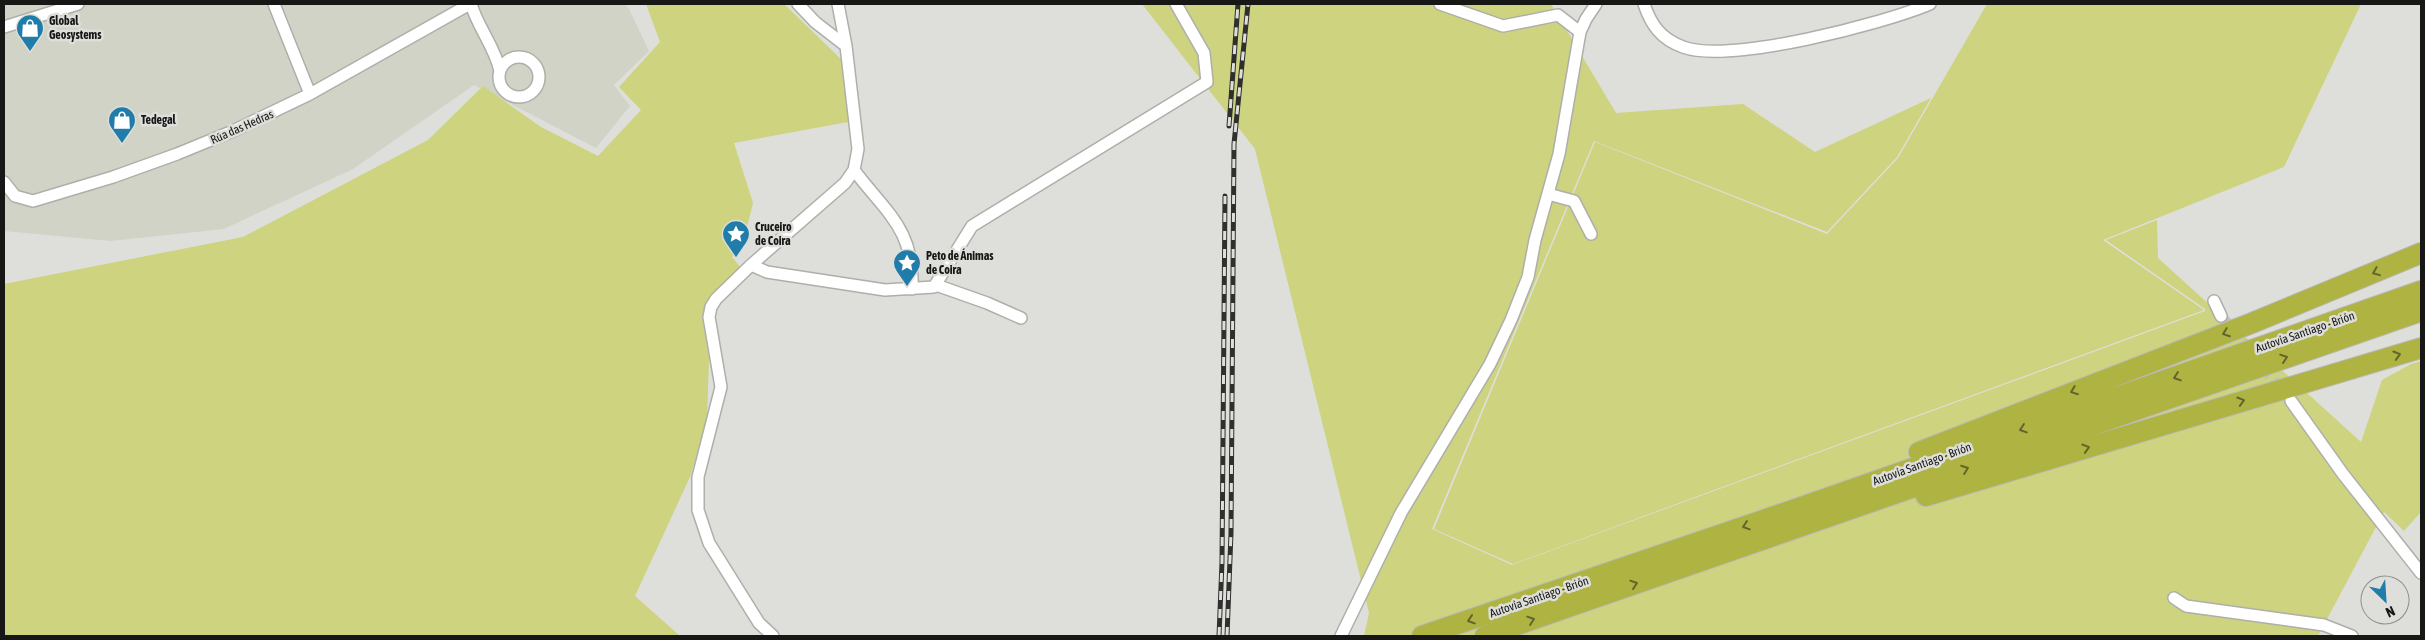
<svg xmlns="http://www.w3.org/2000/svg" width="2425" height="640" font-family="'Asap Condensed',sans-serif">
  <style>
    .built { fill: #d1d3c7 }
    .green { fill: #cdd37e }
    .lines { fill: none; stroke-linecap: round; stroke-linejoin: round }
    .street-tunnel { stroke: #c0c1bd; stroke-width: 11; stroke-dasharray: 11 5.5; stroke-linecap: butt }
    .street-casing { stroke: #aeafaa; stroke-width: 14 }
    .highway-casing { stroke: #b9b9b9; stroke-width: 22 }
    .street { stroke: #fff; stroke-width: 11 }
    .highway { stroke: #aeb341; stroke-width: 20 }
    .rail-casing { stroke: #2f2f2e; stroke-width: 5 }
    .rail { stroke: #dedfda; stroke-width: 3; stroke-dasharray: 9; stroke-linecap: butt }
    .oneway { stroke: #62652c }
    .labels { text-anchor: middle; stroke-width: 5; stroke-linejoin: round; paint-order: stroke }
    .poi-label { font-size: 12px; font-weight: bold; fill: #171716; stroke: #dedfda; text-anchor: start }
    .street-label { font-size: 12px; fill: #171716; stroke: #dedfda }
  </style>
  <rect width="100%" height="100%" fill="#dedfda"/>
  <path class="built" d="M4,4H624L628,7L649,51L614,85L630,106L596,148L474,85L353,169L224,229L111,241L4,231Z"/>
  <path class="green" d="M646,4H784L843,61L848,122L734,143L753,203L743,243L732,257L741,268L707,302L702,315L709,358L707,419L690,477L635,596L680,636H4V284L243,237L428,140L483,86L541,127L598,156L641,110L619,87L660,42Z
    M1142,4H1551L1616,113L1743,104L1815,152L1931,98L1897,157L1827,232L1594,141L1432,529L1512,565L2205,311V309L2106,240L2157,220L2158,258L2361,442L2382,380L2411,364L2421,361V512L2404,531L2384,512L2318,636H1364L1369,613L1255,149Z
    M1987,4H2361L2284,167L2103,240L2204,310L1513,564L1434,529L1595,142L1827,234L1898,158Z"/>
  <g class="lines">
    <path class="street-tunnel" d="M2221,316L2283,392"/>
    <g class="street-casing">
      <path id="street" d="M274,4L310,94
        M471,4C478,28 495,47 500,71
        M798,4L815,22L846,46
        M1440,4L1503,26L1558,15L1580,32
        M1644,4C1651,25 1661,39 1683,47C1730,64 1882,24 1930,4
        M4,27L78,4
        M499 77a20 20 0 1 1 40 0a20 20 0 1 1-40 0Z
        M854,170C886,213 915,229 912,289
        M4,182L15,196L33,201L113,177L177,154L233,131L310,94L470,4
        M1548,194L1574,201L1591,234
        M751,265L767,272L885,290L934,287L972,226L1207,82L1204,53L1176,4
        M936,285L987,303L1021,318
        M2214,301L2221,316
        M2291,401L2343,474L2421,573
        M2174,598L2186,606L2324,625L2352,636
        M773,636L759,623L709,543L698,510V477L721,387L709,317L711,307L716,299L751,265L845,183L854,170L858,149L846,46L838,4
        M1341,636L1401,513L1490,364L1511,320L1528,277L1535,240L1559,154L1580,32L1586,19L1596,4"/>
    </g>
    <g class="highway-casing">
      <path id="highway" d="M1919,452L2252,323L2421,253
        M1926,496L2421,348
        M1422,636L1793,510L2421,291
        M1485,636L2421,311"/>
    </g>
    <use href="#street" class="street"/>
    <use href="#highway" class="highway"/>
    <g class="rail-casing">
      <path id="rail" d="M1229,126L1238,4
        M1219,636L1222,562L1225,196
        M1227,636L1231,533L1234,144L1248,4"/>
    </g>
    <use href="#rail" class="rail"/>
  </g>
  <defs><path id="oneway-chevron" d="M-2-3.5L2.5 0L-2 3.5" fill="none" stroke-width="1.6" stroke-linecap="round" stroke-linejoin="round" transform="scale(1.25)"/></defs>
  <g class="oneway">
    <use href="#oneway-chevron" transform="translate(2376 272) rotate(158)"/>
    <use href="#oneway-chevron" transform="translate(2226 333) rotate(159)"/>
    <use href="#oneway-chevron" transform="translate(2397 355) rotate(-17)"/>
    <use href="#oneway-chevron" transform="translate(2284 358) rotate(-19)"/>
    <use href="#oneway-chevron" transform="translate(2177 377) rotate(161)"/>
    <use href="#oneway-chevron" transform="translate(2074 391) rotate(159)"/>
    <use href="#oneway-chevron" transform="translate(2241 401) rotate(-17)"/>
    <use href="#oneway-chevron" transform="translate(2023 429) rotate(161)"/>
    <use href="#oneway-chevron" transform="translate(2086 448) rotate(-17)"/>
    <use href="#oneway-chevron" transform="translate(1965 469) rotate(-20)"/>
    <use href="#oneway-chevron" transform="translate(1746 526) rotate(161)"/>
    <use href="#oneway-chevron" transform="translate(1634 584) rotate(-19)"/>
    <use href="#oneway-chevron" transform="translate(1471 620) rotate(162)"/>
    <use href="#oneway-chevron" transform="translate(1531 620) rotate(-19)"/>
  </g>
  <defs>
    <g id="shop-pin" transform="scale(1.4375)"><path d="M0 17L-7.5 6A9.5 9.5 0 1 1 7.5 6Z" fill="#207daa" stroke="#dedfda"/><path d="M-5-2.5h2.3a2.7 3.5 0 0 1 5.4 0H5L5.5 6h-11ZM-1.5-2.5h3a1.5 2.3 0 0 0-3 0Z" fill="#fff"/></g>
    <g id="sight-pin" transform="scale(1.4375)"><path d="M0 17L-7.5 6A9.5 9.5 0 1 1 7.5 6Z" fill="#207daa" stroke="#dedfda"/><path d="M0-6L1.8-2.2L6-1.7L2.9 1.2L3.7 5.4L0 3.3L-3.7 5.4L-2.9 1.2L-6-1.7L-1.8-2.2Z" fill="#fff"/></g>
  </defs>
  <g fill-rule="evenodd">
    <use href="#shop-pin" x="30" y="28"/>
    <use href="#shop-pin" x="122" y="120"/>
    <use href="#sight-pin" x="736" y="234"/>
    <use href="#sight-pin" x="907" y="263"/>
  </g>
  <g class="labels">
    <g class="poi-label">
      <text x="49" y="25">Global<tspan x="49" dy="14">Geosystems</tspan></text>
      <text x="141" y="124">Tedegal</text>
      <text x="755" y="231">Cruceiro<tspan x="755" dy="14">de Coira</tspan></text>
      <text x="926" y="260">Peto de Ánimas<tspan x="926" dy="14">de Coira</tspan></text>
    </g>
    <g class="street-label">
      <text transform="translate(242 127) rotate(-24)" y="4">Rúa das Hedras</text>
      <text transform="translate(2305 332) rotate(-19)" y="4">Autovía Santiago - Brión</text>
      <text transform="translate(1922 464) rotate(-20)" y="4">Autovía Santiago - Brión</text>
      <text transform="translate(1539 597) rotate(-19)" y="4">Autovía Santiago - Brión</text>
    </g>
  </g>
  <rect width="2425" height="640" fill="none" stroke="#171716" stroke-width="10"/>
  <g transform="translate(2385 600) rotate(155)"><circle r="24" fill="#dedfda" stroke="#8e8f8c"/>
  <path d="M0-4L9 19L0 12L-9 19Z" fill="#207daa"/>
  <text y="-8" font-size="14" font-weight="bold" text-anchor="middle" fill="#171716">N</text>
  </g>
</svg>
